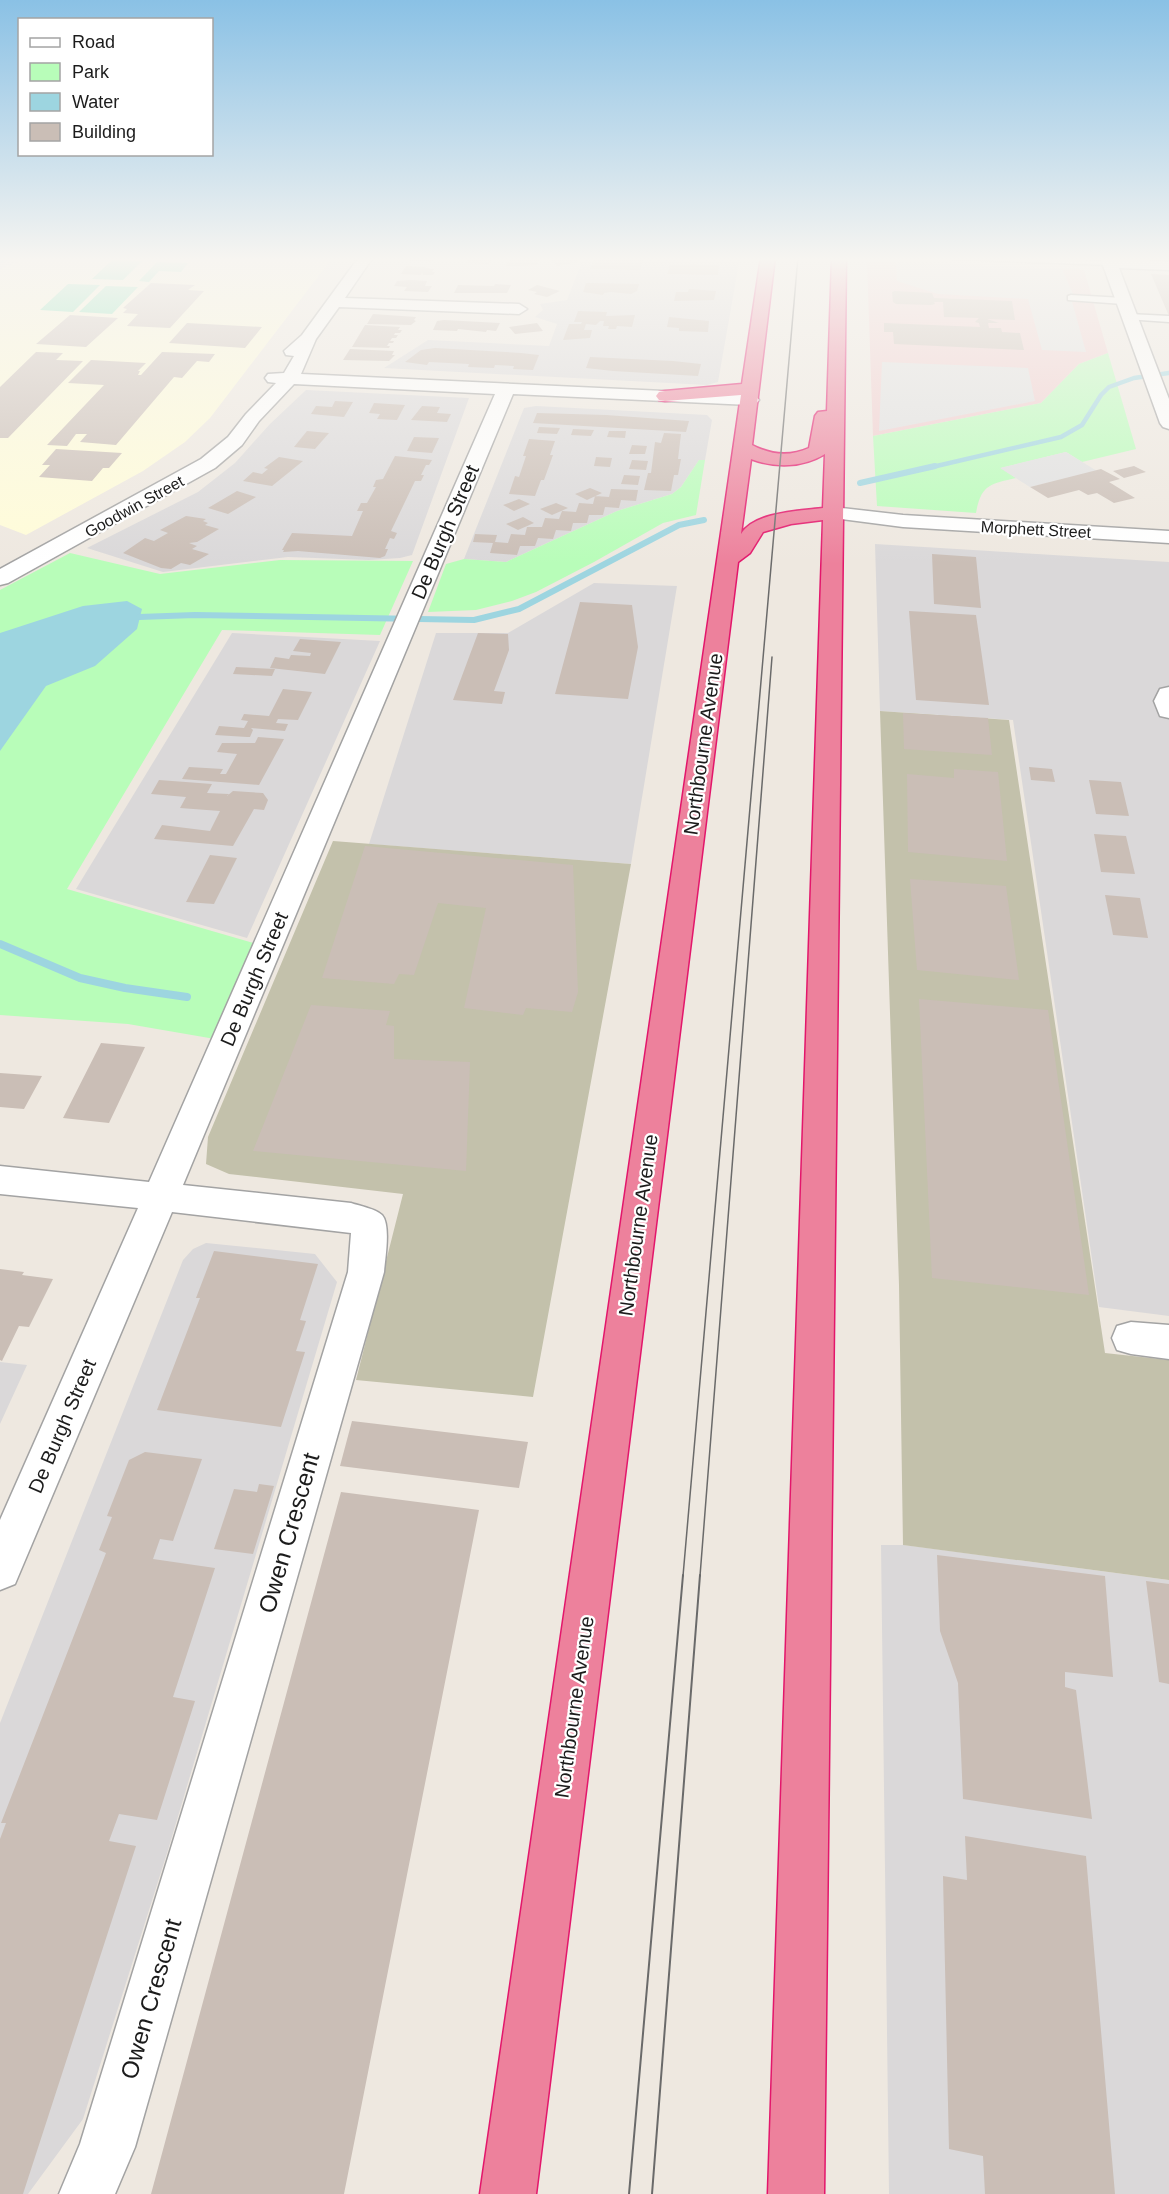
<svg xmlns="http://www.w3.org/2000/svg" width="1169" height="2194" font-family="Arial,sans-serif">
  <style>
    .residential { fill: #dad8d9 }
    .commercial { fill: #f1cdce }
    .education { fill: #fffcd8 }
    .construction { fill: #c3c1ab }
    .park { fill: #b8fdb9 }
    .pitch { fill: #77e4b2 }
    .parking { fill: #e0e0e0 }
    .water { fill: #9dd5e0 }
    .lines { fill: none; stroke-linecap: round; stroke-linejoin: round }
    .stream-far2 { stroke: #9dd5e0; stroke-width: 4.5 }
    .stream-far1 { stroke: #9dd5e0; stroke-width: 6 }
    .stream { stroke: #9dd5e0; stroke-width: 8 }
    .building { fill: #cabeb6 }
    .lane-casing { stroke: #a3a3a3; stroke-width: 3 }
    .street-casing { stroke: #a3a3a3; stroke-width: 3 }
    .highway-casing { stroke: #e3166b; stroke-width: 3 }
    .lane { fill: #fff; fill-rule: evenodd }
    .street { fill: #fff; fill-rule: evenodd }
    .highway { fill: #ed819c; fill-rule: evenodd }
    .tram-far1 { stroke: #6a6a6a; stroke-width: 1.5 }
    .tram { stroke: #6a6a6a; stroke-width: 2 }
    .labels { text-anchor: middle; stroke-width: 4.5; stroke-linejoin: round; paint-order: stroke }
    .far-street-label { font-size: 16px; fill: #1c1c1c; stroke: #fff }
    .street-label { font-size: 20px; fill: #1c1c1c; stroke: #fff }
    .near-street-label { font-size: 24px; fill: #1c1c1c; stroke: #fff }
  </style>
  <rect width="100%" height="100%" fill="#eee8e0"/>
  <path class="residential" d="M584,257H740L718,382L707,385L384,368L428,340L549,346L557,324L535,317L543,310L540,304L567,300Z
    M306,390L469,398L412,555L400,558L369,560L288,557L163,572L87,548L198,492L235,463L270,424Z
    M536,406L707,415L712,420L705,460H699L681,487L672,494L617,511L506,562L464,559L524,408Z
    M875,544L1169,562V1316L1099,1307L1013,720L880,711Z
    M594,583L677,586L631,864L369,844L436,633H508Z
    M232,633L380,641L247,938L76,889Z
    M206,1243L315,1254L337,1282L168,1850L83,2119L28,2194H0V1723L183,1260L193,1249Z
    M0,1362L27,1365L0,1424Z
    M881,1545H904L1169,1580V2194H889Z"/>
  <path class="commercial" d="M867,261L1084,270L1108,353L1079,364L1041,403L873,436Z"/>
  <path class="education" d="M30,257H333L210,418L185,442L143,471L26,535L0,525V269Z"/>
  <path class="construction" d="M880,711L1009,720L1105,1353L1169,1360V1580L903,1545L899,1285Z
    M333,841L631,864L533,1397L356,1380L403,1194L229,1174L206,1164L208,1137Z"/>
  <path class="park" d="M1108,353L1136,449L1082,462L1066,452L1001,468L1016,478C991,484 981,484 976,513L877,506L873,436L1041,403L1079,364Z
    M699,460H705L696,515L663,523L594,562L536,592L512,601L476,610L428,612L446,564L464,559L506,562L617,511L672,494L681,487Z
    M70,553L160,574L280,560L413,561L380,635L222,630L67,889L257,944L215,1039L128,1024L0,1015V590Z"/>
  <path class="pitch" d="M112,260L142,261L123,280L92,279Z
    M157,262L188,263L181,272L159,271L149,282L139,281Z
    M68,284L100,285L73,312L40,310Z
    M106,286L138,287L112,314L79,312Z"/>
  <path class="parking" d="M896,262L1062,269L1073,294L1071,298L1086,352L1042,350L1028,299L938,294L897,281Z
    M882,362L1028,368L1035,401L879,431Z
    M1066,452L1097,471L1030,487L1000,468Z"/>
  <path class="water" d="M127,601L142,609L137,629L95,666L46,686L0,751V633L83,606Z"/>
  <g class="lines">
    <path class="stream-far2" d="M0,261L12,257
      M928,468L1061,437L1082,425L1101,395L1109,387L1134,378L1169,373"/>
    <path class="stream-far1" d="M860,483L935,466
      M139,617L195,615L474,620L519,609L679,525L704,520"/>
    <path class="stream" d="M0,944L80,978L125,988L187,997"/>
  </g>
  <path class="building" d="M412,257H436L432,262L409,261Z
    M470,257H493L489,264L466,263Z
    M556,257H574L580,262L557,266L548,258Z
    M511,258L539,259L537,265L506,266Z
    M618,259L643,260L640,270L590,269L593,260Z
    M694,264L719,266L718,275L667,274L670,265Z
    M406,266L426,267L425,268L434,269L432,272H435L433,275H423L422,272L421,275L401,274Z
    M1151,274L1169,275V316Z
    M411,280L427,281L425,286H432L428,292L404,291L407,287L394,286L397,281Z
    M151,283L195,285L188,290L204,291L170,328L127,326L138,314L123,313L127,309L123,308Z
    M586,283H593L639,284L637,291L631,294L611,292L604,293L603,295L583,292Z
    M495,284L511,285L507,293H454L458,285L494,286Z
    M537,285L560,291L547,297L534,294L537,292L528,290Z
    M689,289L716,291L714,300L674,301L676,292H688Z
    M895,291L932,293L934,298L1012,301L1015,320L987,319L999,323H988L989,328H1001L1002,332L1020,333L1024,350L894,344L893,332H884V323L980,327L979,323L975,322L979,318L944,317L943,302H934L935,304L931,305L896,304L893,302L892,292Z
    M578,311L607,312L606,316L635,315L632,327L617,326L616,329H608L609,326H603L604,321H600L596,325L586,324L584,330H592L590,338L563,340L569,324H581L582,322H574Z
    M373,314L416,317L414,320L416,321L411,325L367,324Z
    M70,315L118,318L86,347L36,344Z
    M669,317L709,321L708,332L679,331V328L667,327Z
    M437,321L444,320L500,323L496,331L487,330L486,332L458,329L457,331L433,330Z
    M187,323L262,327L245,348L169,343Z
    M537,323L543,331L515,334L509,327Z
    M365,325L400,327L398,330H402L400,333H395L394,335H398L396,338H392L390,341H394L393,343H389L387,346H390L389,348L352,347Z
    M435,348L521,353L539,355L533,370L513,369L514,366L495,365L494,368L468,367L469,364L429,362L427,365L405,362L421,350Z
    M350,349L394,351L392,355H395L389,361L343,360Z
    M36,352L63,353L56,360L83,361L8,438H0V387Z
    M162,352L215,354L209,362L197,361L182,378L174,377L116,445L80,442L87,434H76L67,446L47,445L104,385L68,383L91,360L146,363L138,371H140L138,375H141Z
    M590,357L673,361L701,364L698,376L613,371L586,368Z
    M335,401L353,402L344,417L311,414L316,406L332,407Z
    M374,403L405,405L397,420L377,419L380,414L369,413Z
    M422,406L440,407L437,413L451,414L447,422L411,420Z
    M537,413L606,415L689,421L686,432L533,423Z
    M539,427L560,428L557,434L537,433Z
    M573,429L594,430L591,436L571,435Z
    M307,431L329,433L315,449L294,447Z
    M609,431H626L625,438L607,437Z
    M664,433L681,434L678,459H681L678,475H674L671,491L644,490L648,473H651L655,442L661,443Z
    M414,437L439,438L432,453L407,451Z
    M529,439L555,441L550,455H553L544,480H541L535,496L509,494L515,476L519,477L526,456H523Z
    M632,445L647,446L645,454H629Z
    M56,449L122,453L109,468H103L92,481L39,477L50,465H42Z
    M395,456L432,460L429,465H426L421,475H424L421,481H415L391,531L397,533L394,539L390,538L385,549H388L385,556L380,558L298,551L283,552L284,550H282L292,533L352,536L363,511H357L361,503H367L376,487H373L376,480L383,479Z
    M279,457L303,461L272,486L243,481L253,472L262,474L268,469L264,468Z
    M596,457L612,458L610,467L594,466Z
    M632,460L648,461L646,470L629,469Z
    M1134,466L1146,472L1124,478L1113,471Z
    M1101,469L1120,479L1109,482L1135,498L1114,503L1097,493L1088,495L1079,490L1048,498L1030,487Z
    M624,475L640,476L638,485L621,484Z
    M590,488L602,493L587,500L575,494Z
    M611,489L638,490L636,501L621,500L619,508L605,507L603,515H589L587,523H573L571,531L556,530L553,539L538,538L535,546H520L517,555L490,553L493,543L473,542L475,534L497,535L495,542L508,543L511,534L525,535L527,527H542L545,518L559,519L562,511L576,512L579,503L593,504L595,496L609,497Z
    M237,491L256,497L228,514L208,508Z
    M519,499L530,504L514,511L503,505Z
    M556,503L568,508L552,515L540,509Z
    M186,516L206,519L203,521L208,523L205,525L219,529L197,542L189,543L197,546L192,549L209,554L190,565L181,563L171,569L161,568L123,553L145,538L154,541L168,533L160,530Z
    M523,517L534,523L518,530L506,524Z
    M932,554L976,557L981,608L934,604Z
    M580,602L632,605L638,647L628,699L555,694Z
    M909,611L976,615L989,705L916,700Z
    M478,633L508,634L509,650L494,691L505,692L502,704L453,700Z
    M300,639L341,642L325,674L270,668L275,657L289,659L291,655L310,656L311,653L293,651Z
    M236,667L275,669L272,676L233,674Z
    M283,689L312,692L298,720L278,719L276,723L288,724L285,731L251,728L253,730L250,737H247L215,735L219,726L244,728L248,721L241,720L244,714L269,716Z
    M903,713L988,718L992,755L904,749Z
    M258,737L284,739L259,785L182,779L189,767L223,769L220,774H226L237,754L217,752L222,743H255Z
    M1029,767L1052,769L1055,782L1031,780Z
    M954,769L998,772L1007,861L908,852L907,774L954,778Z
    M159,780L212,784L207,793L229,794L227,796L233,791L263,793L268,800L264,810L254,809L233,846L154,839L162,825L210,831L220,811L180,808L186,797L151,794Z
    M1089,780L1121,782L1129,816L1096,814Z
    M1094,834L1126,836L1135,874L1101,872Z
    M365,846L573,865L578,992L572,1012L526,1008L523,1015L464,1008L486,908L438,903L414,975L399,974L394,984L322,978Z
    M210,855L237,858L214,904L186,902Z
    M910,879L1006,886L1019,980L917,970Z
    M1105,895L1140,898L1148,938L1113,935Z
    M919,999L1048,1010L1089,1295L932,1278Z
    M311,1005L390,1011L386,1025L394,1026V1059L470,1062L466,1171L253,1151Z
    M101,1043L145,1047L109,1123L63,1118Z
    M0,1073L42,1076L24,1109L0,1107Z
    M214,1251L318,1264L300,1320L306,1321L296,1351L305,1352L281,1427L157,1410L200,1298H196Z
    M0,1269L24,1272L22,1275L53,1279L29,1327L19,1326L2,1361L0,1360Z
    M352,1421L528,1442L519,1488L340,1466Z
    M145,1452L202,1459L173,1541L160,1539L153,1559L215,1568L173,1697L195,1701L157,1820L119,1814L109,1841L136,1846L23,2194H0V1839L6,1823H1L106,1553L99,1550L112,1517L107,1516L129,1460Z
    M259,1484L274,1486L253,1554L214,1549L234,1489L257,1492Z
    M341,1492L479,1510L344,2194H151Z
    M937,1555L1105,1576L1113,1677L1065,1672V1687L1076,1690L1092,1819L963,1799L958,1683L940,1631Z
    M1146,1581L1169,1584V1684L1159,1682Z
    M965,1836L1086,1856L1115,2194H985L983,2156L949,2149L943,1876L967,1880Z"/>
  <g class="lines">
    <g class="lane-casing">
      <path id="lane" d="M949,257L1109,261L1113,263L1109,265L953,259Z
        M1071,295L1123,298L1127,301L1123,304L1068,300V296Z
        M1129,314L1169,316V322L1126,319L1125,317Z"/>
    </g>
    <g class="street-casing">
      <path id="street" d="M359,257H373L345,298L519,304L527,309L519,314L339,307L316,339L301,374L750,395L756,396L759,400L756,404L750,405L513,394L183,1185L351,1203C360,1206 376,1209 382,1215C391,1225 385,1259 384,1272L135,2147L115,2194H59L80,2144L348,1272L351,1233L172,1212L15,1584L0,1590V1520L138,1208L0,1194V1166L149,1182L495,394L294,384L259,421L242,445L215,468L8,583L0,585V569L201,459L228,437L246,414L276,383L268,382L265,378L268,374L284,373L294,356L286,355L284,351L302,335Z
        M1100,257L1169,262V270L1119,268L1169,399V429L1163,427L1160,423Z
        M833,507L903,515L1169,531V543L903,527L826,517L823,513L826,509Z
        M1169,687V718L1160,716L1154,701L1160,689Z
        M1131,1322L1169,1325V1359L1131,1354L1117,1350L1112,1338L1117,1326Z"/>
    </g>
    <g class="highway-casing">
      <path id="highway" d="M761,257H775L752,445C771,455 789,457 809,448L815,416L818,412L827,411L832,257H846L824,2194H768L823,520L791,524L763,532L750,553L738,562L536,2194H480L741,395L665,401L659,400L656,396L659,392L665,391L742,384ZM825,454L823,508C799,511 754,512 741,534L751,459C775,468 802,468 825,454Z"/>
    </g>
    <use href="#lane" class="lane"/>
    <use href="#street" class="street"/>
    <use href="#highway" class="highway"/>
    <path class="tram-far1" d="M683,1576L798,257
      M700,1576L772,657"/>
    <path class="tram" d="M629,2194L683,1575
      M652,2194L700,1575"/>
  </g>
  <linearGradient id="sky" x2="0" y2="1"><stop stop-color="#8ac1e5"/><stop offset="0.46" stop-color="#f7f5f1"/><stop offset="1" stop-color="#f7f5f1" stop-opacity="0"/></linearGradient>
  <rect width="1169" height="564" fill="url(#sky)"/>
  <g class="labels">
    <g class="far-street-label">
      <text transform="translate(134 506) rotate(-29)" y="6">Goodwin Street</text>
      <text transform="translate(1036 529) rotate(3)" y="6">Morphett Street</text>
    </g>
    <g class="street-label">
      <text transform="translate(445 532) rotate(-67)" y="7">De Burgh Street</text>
      <text transform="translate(703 744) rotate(-82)" y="7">Northbourne Avenue</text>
      <text transform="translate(254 979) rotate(-67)" y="7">De Burgh Street</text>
      <text transform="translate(638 1225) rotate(-82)" y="7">Northbourne Avenue</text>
      <text transform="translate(62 1426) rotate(-67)" y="7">De Burgh Street</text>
      <text transform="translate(574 1707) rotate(-82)" y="7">Northbourne Avenue</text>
    </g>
    <g class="near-street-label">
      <text transform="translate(289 1533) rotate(-74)" y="8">Owen Crescent</text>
      <text transform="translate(151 1999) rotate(-74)" y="8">Owen Crescent</text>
    </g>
  </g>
  <rect x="18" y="18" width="195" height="138" fill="#ffffff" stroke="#a4a4a4" stroke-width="1.5"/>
  <rect x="30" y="38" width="30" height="9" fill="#ffffff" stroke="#a4a4a4" stroke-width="1.5"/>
  <text x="72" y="48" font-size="18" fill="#1c1c1c">Road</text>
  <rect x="30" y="63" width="30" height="18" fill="#b8fdb9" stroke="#a4a4a4" stroke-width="1.5"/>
  <text x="72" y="78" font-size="18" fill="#1c1c1c">Park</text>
  <rect x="30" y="93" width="30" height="18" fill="#9dd5e0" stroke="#a4a4a4" stroke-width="1.5"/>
  <text x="72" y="108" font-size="18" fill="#1c1c1c">Water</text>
  <rect x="30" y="123" width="30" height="18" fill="#cabeb6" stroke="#a4a4a4" stroke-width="1.5"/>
  <text x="72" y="138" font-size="18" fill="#1c1c1c">Building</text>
</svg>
